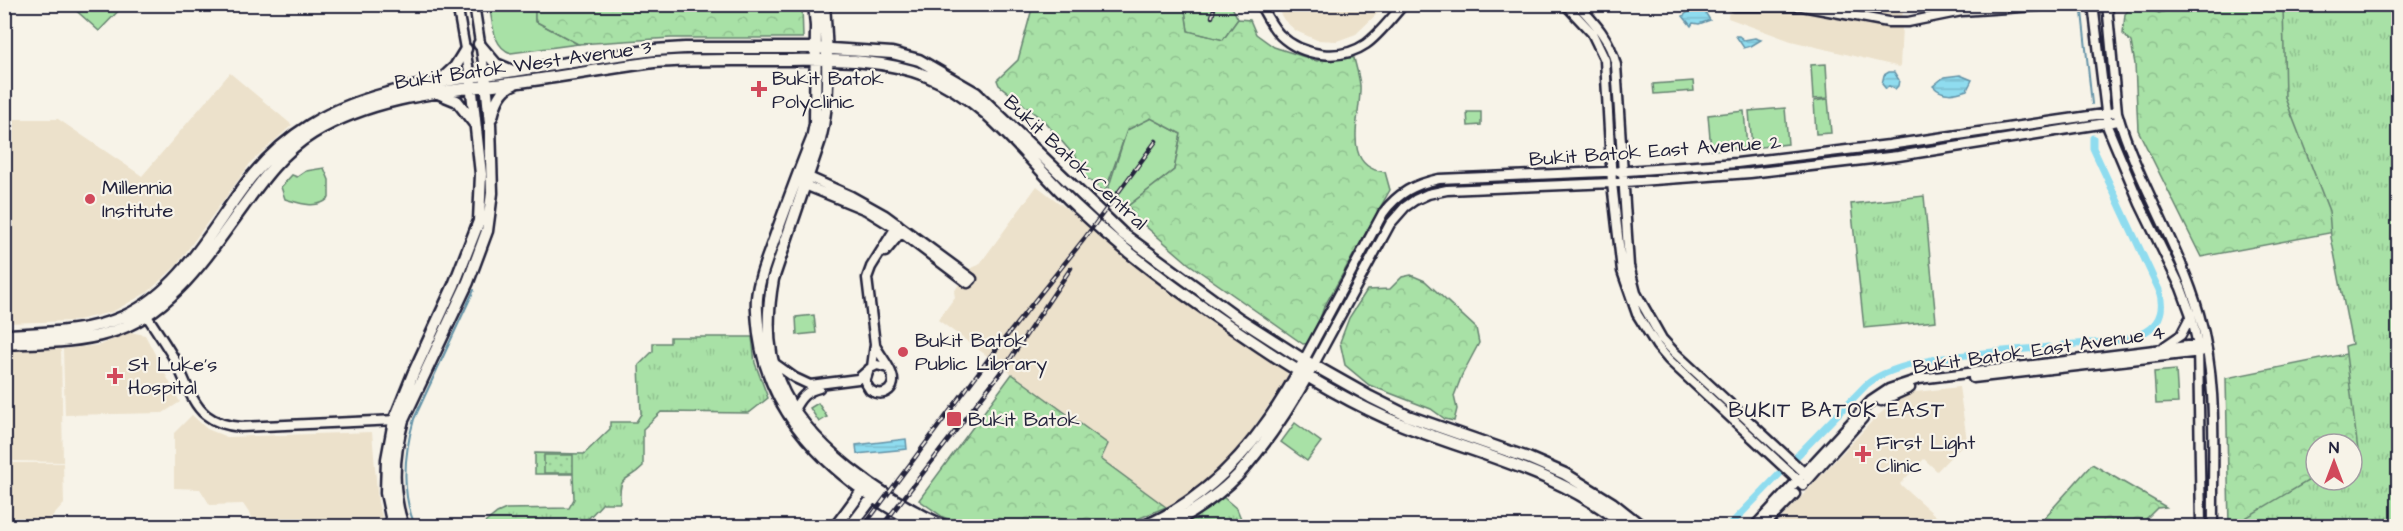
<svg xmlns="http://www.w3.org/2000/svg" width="2403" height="531" font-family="'Architects Daughter',sans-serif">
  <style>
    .built { fill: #ece1cb }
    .grass { fill: #a8e1a6; stroke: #658270; stroke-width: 1.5 }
    .forest { fill: url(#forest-crowns); stroke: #658270; stroke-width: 1.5; fill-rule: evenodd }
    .park { fill: url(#park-tufts); stroke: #658270; stroke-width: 1.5 }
    .garden { fill: url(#garden-dots); stroke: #658270; stroke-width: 1.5 }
    .water { fill: url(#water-rules); stroke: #6392a7; stroke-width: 1.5 }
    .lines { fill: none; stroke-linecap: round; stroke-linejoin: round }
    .stream { stroke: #6392a7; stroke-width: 2 }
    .canal { stroke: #8fdcef; stroke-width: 7 }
    .minor-casing { stroke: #22223b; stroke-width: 13 }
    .major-casing { stroke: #22223b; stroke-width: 15 }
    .minor { stroke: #f7f3e8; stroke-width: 8 }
    .major { stroke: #f7f3e8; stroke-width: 10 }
    .rail-casing { stroke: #22223b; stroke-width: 4.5 }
    .rail { stroke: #f7f3e8; stroke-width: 2; stroke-dasharray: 7; stroke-linecap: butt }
    .poi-dot { fill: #d1495b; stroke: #f7f3e8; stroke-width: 2 }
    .labels { text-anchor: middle; stroke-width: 4.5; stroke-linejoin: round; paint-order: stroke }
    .street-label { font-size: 20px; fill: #22223b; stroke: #f7f3e8 }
    .poi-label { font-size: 20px; fill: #22223b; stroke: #f7f3e8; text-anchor: start }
    .neighbourhood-label { font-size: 21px; letter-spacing: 1.5px; fill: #22223b; stroke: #f7f3e8 }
  </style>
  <defs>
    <pattern id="forest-crowns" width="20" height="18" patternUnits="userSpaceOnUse" patternTransform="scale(1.5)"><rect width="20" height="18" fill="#a8e1a6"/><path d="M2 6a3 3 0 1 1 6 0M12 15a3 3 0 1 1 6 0" fill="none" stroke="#90c190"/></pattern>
    <pattern id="park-tufts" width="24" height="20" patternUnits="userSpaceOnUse" patternTransform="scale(1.5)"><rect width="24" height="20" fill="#a8e1a6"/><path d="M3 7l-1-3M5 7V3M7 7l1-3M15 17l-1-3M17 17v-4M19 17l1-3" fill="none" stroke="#90c190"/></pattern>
    <pattern id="garden-dots" width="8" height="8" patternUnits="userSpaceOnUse" patternTransform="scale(1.5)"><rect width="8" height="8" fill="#a8e1a6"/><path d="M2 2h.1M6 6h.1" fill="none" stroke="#90c190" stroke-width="1.8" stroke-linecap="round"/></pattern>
    <pattern id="water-rules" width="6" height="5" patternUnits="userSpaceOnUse" patternTransform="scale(1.5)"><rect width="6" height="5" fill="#8fdcef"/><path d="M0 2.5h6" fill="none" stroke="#7bbcce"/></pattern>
  </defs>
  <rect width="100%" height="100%" fill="#f7f3e8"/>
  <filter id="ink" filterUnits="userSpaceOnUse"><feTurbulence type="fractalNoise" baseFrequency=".0167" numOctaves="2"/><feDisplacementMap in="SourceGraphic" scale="12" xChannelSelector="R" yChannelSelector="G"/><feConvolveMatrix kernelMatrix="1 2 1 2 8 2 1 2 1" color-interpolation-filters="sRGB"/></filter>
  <g filter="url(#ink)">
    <path class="built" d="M1275,5H1386L1356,34L1337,41L1317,40L1296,31L1284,20Z
      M1729,5H1903L1900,67L1791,41L1728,18Z
      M230,73L292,125L252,161L176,266L148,292L112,312L74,321L5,323V119H58L142,176Z
      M1037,186L1177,293L1286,366L1288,377L1248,436L1224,465L1200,486L1166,507L1101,459L1108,444L938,320L955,297L954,292L969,269L979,265Z
      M130,332L145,335L180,402L163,413L65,415L63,349L100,345Z
      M5,349H61L63,462L14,461L5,456Z
      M1959,387L1967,440L1937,471L1924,459L1900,484L1947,526H1774L1875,418L1895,401L1916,392Z
      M192,415L207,429L227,437L372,432L378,503L385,526H258L243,504L210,505L200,489L174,488V433Z
      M5,458L14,463H63L64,504L44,526H5Z"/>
    <path class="grass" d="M70,5H124L99,31Z
      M489,5H535V21L578,44L511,53C492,47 493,22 489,5Z
      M1184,5H1231L1238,19L1223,40L1191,32L1188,31Z
      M1826,64L1828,98L1813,99L1811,65Z
      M1693,81L1694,91L1654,94L1653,84Z
      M1828,99L1831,133L1816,134L1814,101Z
      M1785,108L1788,144L1752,148L1749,111Z
      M1744,111L1747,148L1711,150L1708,115Z
      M1467,112H1481V125L1468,126Z
      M1151,118L1181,134L1174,170L1128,206L1108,189L1127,130Z
      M324,168L329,180V198C317,210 299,203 285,199L281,187L292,175L297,177L306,171Z
      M2176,370L2178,403L2156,404L2154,372Z
      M818,403L827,417L819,422L810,408Z
      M1295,423L1321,442L1307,461L1281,442Z"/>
    <path class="forest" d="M2190,4L2398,5V526H2229L2226,378L2361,351L2334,232L2201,257L2138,130L2135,64L2131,42L2123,34L2125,14L2133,5L2147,8L2159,13ZM2316,444H2352V480H2316Z
      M535,5H802L803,38H671L578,44L535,21Z
      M1033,5H1181L1185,10L1188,31L1223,40L1238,19L1250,20L1256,34L1274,47L1317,61L1329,57L1354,58C1356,67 1359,76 1360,85C1362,114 1339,167 1385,172L1390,190L1324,307L1311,343L1303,344L1189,264L1136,218L1128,206L1174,170L1181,134L1151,118L1127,130L1105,192L1085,177L1077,159L1045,122L999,85L997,80L1018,60Z
      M1411,275L1425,281L1476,328L1479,343L1462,375L1454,396L1457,409L1454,421L1445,419L1431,409L1369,385L1345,365L1340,342L1349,318L1367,290L1390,289L1402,277Z
      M1012,374L1108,444L1101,459L1166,507L1133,521L1111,526H968L943,517L919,500Z
      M2092,464L2166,507L2157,508L2139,526H2037Z"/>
    <path class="park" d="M2283,5H2398V526H2232L2316,476V480H2352V455L2358,451L2345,346L2352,344L2331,237L2329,211L2285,98Z
      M1924,196L1936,321L1864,328L1851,204Z
      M814,315L816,333L797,335L796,317Z
      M670,337H752L755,363L768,398L749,413L661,412L643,429V466C626,484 619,472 620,503H603L587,520V526H481L497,513L506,509L569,508L574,499L573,474H535V453L584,454L610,429V422H636L641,414L639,365L653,351V343H670Z
      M1223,497L1237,509L1244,526H1176Z"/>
    <path class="garden" d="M544,455H573V473H544Z"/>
    <path class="water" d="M1687,5H1704L1705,12L1710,20L1699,24L1693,23L1691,26L1683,16L1688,12Z
      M1736,36H1739L1744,40L1755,38L1761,40L1751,46L1744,48Z
      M1889,72H1894L1899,80L1898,86L1895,89L1889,86L1886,89L1882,84L1884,75Z
      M1960,75L1972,80L1967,90C1955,94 1943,97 1933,86L1944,77Z
      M906,439L907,449L857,454L856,445Z"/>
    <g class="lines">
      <path class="stream" d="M2082,12L2092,104
        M415,526C401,492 404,454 414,419L474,290"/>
      <path class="canal" d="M2064,345C2100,341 2176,347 2159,290L2093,148V138
        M1729,526L1866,385C1900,355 2002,352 2048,347"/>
      <g class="minor-casing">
        <path id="minor" d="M457,4L470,77
          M474,4L485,75
          M1260,4C1266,15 1272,27 1280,35C1302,56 1340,62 1366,44C1380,34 1392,17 1404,4
          M1565,4L1592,33L1605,60L1612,183L1622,271L1637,314L1657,346L1669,360L1803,485
          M1577,4C1595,23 1610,39 1616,65L1629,266L1636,293L1662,339L1673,351L1810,478
          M2093,4L2108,128L2140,204L2181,288L2191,315L2198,345L2201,526
          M2107,4L2117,112C2137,182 2179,244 2199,314C2219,382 2212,457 2213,526
          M1733,6H1802L1888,22H1908L1962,11L2066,4
          M800,183L866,210L895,228L968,283L972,279L885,215L851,196L804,175
          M885,252L904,229
          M143,310C154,327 166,344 176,362C185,379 191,403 206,415C216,423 228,426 241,427L397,420
          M875,345C880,357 902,378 889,390C883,395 876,394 870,390L865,382L869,369L877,365L888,368
          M2165,346L2181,335L2191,316
          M1304,360L1383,213C1398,193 1415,184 1439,179L1627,171L1737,163L1889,145L2117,112
          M774,363L795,378L810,385L858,379L866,372
          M1313,366L1390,224L1405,207L1415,200L1428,194L1447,190L1612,183L1750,173L1898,156L2119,121
          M872,367L875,344L867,278L871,267L898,224
          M1973,378L2201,352
          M1881,401L1910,388
          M794,410C800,398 806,391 819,388
          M1808,480L1863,418
          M1755,526L1871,401L1889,389L1919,379L2203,344
          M1764,526L1795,494"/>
      </g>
      <g class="major-casing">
        <path id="major" d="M814,4L816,26L815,124L812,139C799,171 787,204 775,237C768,257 759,277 757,298C756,310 758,323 759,334C771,425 846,488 924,526
          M824,4C827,48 831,97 820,140L773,279C767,312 766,350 779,382C805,446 884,499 944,526
          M479,44L496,64L513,71
          M440,81L455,67L466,49
          M440,94L457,101L474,123
          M492,117C495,104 500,89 514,84
          M4,335C45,333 88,333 125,316C185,288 213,225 252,176C268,157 289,138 310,125C367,89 449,80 515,71C562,64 608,56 655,50L685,48H816L892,53L919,60L976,93L1123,234L1238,318L1299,357L1370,397L1408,416L1528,458L1565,474L1612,503L1641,526
          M4,344C39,342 75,343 108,333C169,316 207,256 242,208C262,180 283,151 313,133C376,95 448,91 519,82C564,76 609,68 654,62C693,59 732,60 772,60C823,60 878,57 927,76C990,101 1029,163 1078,208C1133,260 1198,305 1261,347C1301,374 1358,407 1403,425C1482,456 1559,471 1626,526
          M393,526L386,493L387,459L394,421L413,374L454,285L479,221L481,174L471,83
          M403,526C391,492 393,455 403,420L468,282L487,231L492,193L490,124L486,81
          M836,526L867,484
          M851,526L876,493
          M1145,526C1217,495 1267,432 1303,363
          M1168,526C1193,512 1218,496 1238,475C1266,444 1291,405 1311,369"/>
      </g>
      <use href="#minor" class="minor"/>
      <use href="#major" class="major"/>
      <g class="rail-casing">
        <path id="rail" d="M1212,17L1215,4
          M864,526L990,357L1084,239L1156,141
          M882,526L1004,368L1071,268"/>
      </g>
      <use href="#rail" class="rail"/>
    </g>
  </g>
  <g class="poi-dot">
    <path d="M756 80h6v6h6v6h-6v6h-6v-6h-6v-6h6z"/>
    <circle cx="90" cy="199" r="6"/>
    <circle cx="903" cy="352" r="6"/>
    <path d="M112 367h6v6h6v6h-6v6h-6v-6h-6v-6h6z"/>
    <rect x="946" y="411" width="16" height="16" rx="3"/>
    <path d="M1860 445h6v6h6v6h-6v6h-6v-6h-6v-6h6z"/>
  </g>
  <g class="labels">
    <g class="street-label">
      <text transform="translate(523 64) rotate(-8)" y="7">Bukit Batok West Avenue 3</text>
      <text transform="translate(1655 150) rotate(-4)" y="7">Bukit Batok East Avenue 2</text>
      <text transform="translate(1076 162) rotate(43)" y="7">Bukit Batok Central</text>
      <text transform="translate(2039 349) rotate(-8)" y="7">Bukit Batok East Avenue 4</text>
    </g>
    <g class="poi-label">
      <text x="772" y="85">Bukit Batok<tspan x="772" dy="23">Polyclinic</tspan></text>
      <text x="102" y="194">Millennia<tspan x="102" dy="23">Institute</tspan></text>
      <text x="915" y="347">Bukit Batok<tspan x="915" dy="23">Public Library</tspan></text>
      <text x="128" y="371">St Luke’s<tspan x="128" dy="23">Hospital</tspan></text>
      <text x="968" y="426">Bukit Batok</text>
      <text x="1876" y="449">First Light<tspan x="1876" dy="23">Clinic</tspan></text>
    </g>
    <g class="neighbourhood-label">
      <text x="1837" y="417">BUKIT BATOK EAST</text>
    </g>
  </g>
  <rect width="2403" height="531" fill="none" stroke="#f7f3e8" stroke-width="24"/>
  <rect x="12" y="12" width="2379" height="507" fill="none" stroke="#22223b" stroke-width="2" filter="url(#ink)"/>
  <g transform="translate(2334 462)"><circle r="28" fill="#f7f3e8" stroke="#a29fa3" stroke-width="1.5"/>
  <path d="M0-4.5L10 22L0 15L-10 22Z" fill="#d1495b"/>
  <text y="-9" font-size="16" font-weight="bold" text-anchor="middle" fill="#22223b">N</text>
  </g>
</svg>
